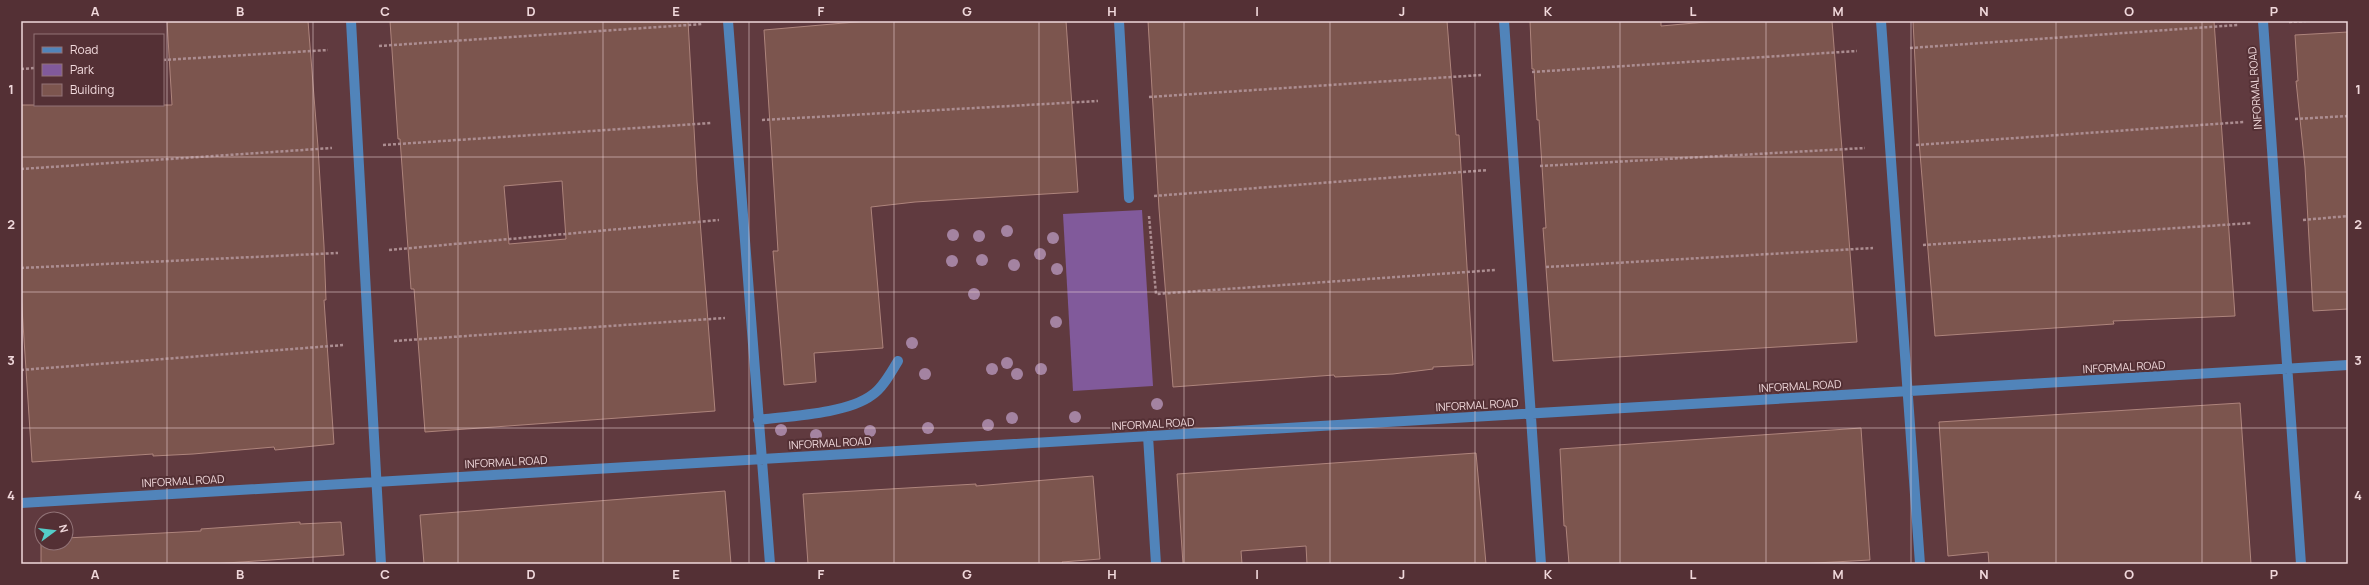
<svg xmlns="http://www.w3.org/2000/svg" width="2369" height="585" font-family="Manrope,sans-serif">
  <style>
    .green { fill: #815a9b }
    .building { fill: #7c554e; stroke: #ae847c; fill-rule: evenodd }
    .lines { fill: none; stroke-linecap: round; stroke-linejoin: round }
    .path { stroke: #ac8d91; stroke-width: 2.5; stroke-dasharray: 3 2; stroke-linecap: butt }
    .minor { stroke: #5184ba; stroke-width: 10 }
    .tree { fill: #a483a1 }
    .grid { fill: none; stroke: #f0d8db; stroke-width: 1; stroke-opacity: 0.55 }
    .labels { text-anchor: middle; stroke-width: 4; stroke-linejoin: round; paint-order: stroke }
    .street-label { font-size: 11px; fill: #f0d8db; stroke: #543035 }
    .neatline { fill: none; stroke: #f0d8db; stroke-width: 1.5 }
    .grid-label { font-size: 13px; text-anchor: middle; font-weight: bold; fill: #f0d8db }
  </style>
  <rect width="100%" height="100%" fill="#603a3f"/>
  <path class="green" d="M1142,210L1153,386L1073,391L1063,214Z"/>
  <path class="building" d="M167,21H308L318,147L324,246L326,300H324L334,444L275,450L274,447L193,454L153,456V454L32,462L21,293V105H172Z
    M390,21H688L697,182L715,411L425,432L414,289H411L400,139H398ZM562,181L566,239L509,244L504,186Z
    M867,21H1066L1078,192L915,202L871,207L883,348L814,353L816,382L784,385L773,251H778L764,30Z
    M1148,21H1447L1456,135H1459L1473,365L1433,367V369L1393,374L1335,377L1334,375L1173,387L1159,209Z
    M1530,21H1661V26L1717,21H1832L1857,342L1553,361L1543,228H1546L1539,120H1537L1534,69H1532Z
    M1913,21H2214L2235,316L2113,321L2114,324L1935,336L1919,141Z
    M2348,32V309L2313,311L2305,167L2296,81H2298L2295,35Z
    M2240,403L2251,564H1989L1988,552L1948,556L1939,422Z
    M1861,428L1870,560L1798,564H1569L1566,526H1564L1560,449Z
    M1476,453L1486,564H1307L1306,546L1241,551L1242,564H1183L1177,474Z
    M1093,476L1100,559L1062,562L1063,564H808L803,494L976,484V486Z
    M725,491L731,564H424L420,515Z
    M300,522V524L341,522L344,555L212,564H41V539L42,543H66V538L201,531V529Z"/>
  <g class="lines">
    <path class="path" d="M2289,22L2306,21
      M379,46L703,24
      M1910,48L2238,25
      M163,60L328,50
      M21,69L35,68
      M1532,72L1857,51
      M1149,97L1481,75
      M2295,119L2348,116
      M762,120L1098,101
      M383,145L711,123
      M1916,145L2244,122
      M1540,166L1865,148
      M21,169L332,148
      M1154,196L1488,170
      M1149,216L1156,294L1495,270
      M2303,220L2348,216
      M1923,245L2252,223
      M389,250L719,220
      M1546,267L1873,248
      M21,268L338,253
      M394,341L725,318
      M21,370L344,345"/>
    <path class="minor" d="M351,21L381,564
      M728,21L770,564
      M1119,21L1129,198
      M1504,21L1541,564
      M1881,21L1920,564
      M2263,21L2301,564
      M758,420C789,416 847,414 872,395C883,388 891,372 898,361
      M1148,436L1156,564
      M21,503L2348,365"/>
  </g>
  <g class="tree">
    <circle cx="1007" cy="231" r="6"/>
    <circle cx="953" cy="235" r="6"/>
    <circle cx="979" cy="236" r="6"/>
    <circle cx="1053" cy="238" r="6"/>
    <circle cx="1040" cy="254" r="6"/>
    <circle cx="982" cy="260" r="6"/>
    <circle cx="952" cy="261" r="6"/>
    <circle cx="1014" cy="265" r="6"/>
    <circle cx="1057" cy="269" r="6"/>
    <circle cx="974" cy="294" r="6"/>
    <circle cx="1056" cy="322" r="6"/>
    <circle cx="912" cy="343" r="6"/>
    <circle cx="1007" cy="363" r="6"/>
    <circle cx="992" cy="369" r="6"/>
    <circle cx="1041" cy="369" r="6"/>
    <circle cx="925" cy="374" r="6"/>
    <circle cx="1017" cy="374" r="6"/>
    <circle cx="1157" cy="404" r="6"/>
    <circle cx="1075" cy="417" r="6"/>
    <circle cx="1012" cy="418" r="6"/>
    <circle cx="988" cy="425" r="6"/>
    <circle cx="928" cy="428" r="6"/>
    <circle cx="781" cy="430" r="6"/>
    <circle cx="870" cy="431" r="6"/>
    <circle cx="816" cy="435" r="6"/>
  </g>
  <path class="grid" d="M167,21V564M313,21V564M458,21V564M603,21V564M749,21V564M894,21V564M1039,21V564M1184,21V564M1330,21V564M1475,21V564M1620,21V564M1766,21V564M1911,21V564M2056,21V564M2202,21V564M21,157H2348M21,292H2348M21,428H2348"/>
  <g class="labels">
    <g class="street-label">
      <text transform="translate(2255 88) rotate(-94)" y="4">INFORMAL ROAD</text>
      <text transform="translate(2124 367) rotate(-3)" y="4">INFORMAL ROAD</text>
      <text transform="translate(1800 386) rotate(-3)" y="4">INFORMAL ROAD</text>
      <text transform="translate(1477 405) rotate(-3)" y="4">INFORMAL ROAD</text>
      <text transform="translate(1153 424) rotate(-3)" y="4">INFORMAL ROAD</text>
      <text transform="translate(830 443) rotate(-3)" y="4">INFORMAL ROAD</text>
      <text transform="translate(506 462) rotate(-3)" y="4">INFORMAL ROAD</text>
      <text transform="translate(183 481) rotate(-3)" y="4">INFORMAL ROAD</text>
    </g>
  </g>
  <rect width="2369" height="585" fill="none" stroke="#543035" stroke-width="44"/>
  <rect x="34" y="34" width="130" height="72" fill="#543035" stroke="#927377"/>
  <rect x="42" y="47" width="20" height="6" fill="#5184ba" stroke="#927377"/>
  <text x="70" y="54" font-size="12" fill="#f0d8db">Road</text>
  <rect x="42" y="64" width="20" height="12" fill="#815a9b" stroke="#927377"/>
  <text x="70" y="74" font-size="12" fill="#f0d8db">Park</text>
  <rect x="42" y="84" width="20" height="12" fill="#7c554e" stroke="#927377"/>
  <text x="70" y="94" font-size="12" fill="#f0d8db">Building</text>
  <g transform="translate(54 531) rotate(75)"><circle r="19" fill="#543035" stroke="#927377"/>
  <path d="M0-3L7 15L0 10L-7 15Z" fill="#54cdc8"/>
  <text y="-6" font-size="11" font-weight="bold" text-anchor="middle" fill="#f0d8db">N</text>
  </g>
  <rect x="22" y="22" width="2325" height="541" class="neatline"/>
  <g class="grid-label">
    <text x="95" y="16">A</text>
    <text x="240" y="16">B</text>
    <text x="385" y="16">C</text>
    <text x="531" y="16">D</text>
    <text x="676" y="16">E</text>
    <text x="821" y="16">F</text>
    <text x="967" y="16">G</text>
    <text x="1112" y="16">H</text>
    <text x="1257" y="16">I</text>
    <text x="1402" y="16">J</text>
    <text x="1548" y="16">K</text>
    <text x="1693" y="16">L</text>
    <text x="1838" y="16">M</text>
    <text x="1984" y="16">N</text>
    <text x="2129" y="16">O</text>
    <text x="2274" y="16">P</text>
    <text x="11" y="94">1</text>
    <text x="2358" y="94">1</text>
    <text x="11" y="229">2</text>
    <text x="2358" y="229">2</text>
    <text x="11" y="365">3</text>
    <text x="2358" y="365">3</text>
    <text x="11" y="500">4</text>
    <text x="2358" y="500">4</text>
    <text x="95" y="579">A</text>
    <text x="240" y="579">B</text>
    <text x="385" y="579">C</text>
    <text x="531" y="579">D</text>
    <text x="676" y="579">E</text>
    <text x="821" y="579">F</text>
    <text x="967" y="579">G</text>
    <text x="1112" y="579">H</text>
    <text x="1257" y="579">I</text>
    <text x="1402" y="579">J</text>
    <text x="1548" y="579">K</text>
    <text x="1693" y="579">L</text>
    <text x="1838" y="579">M</text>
    <text x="1984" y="579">N</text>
    <text x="2129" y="579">O</text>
    <text x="2274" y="579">P</text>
  </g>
</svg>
